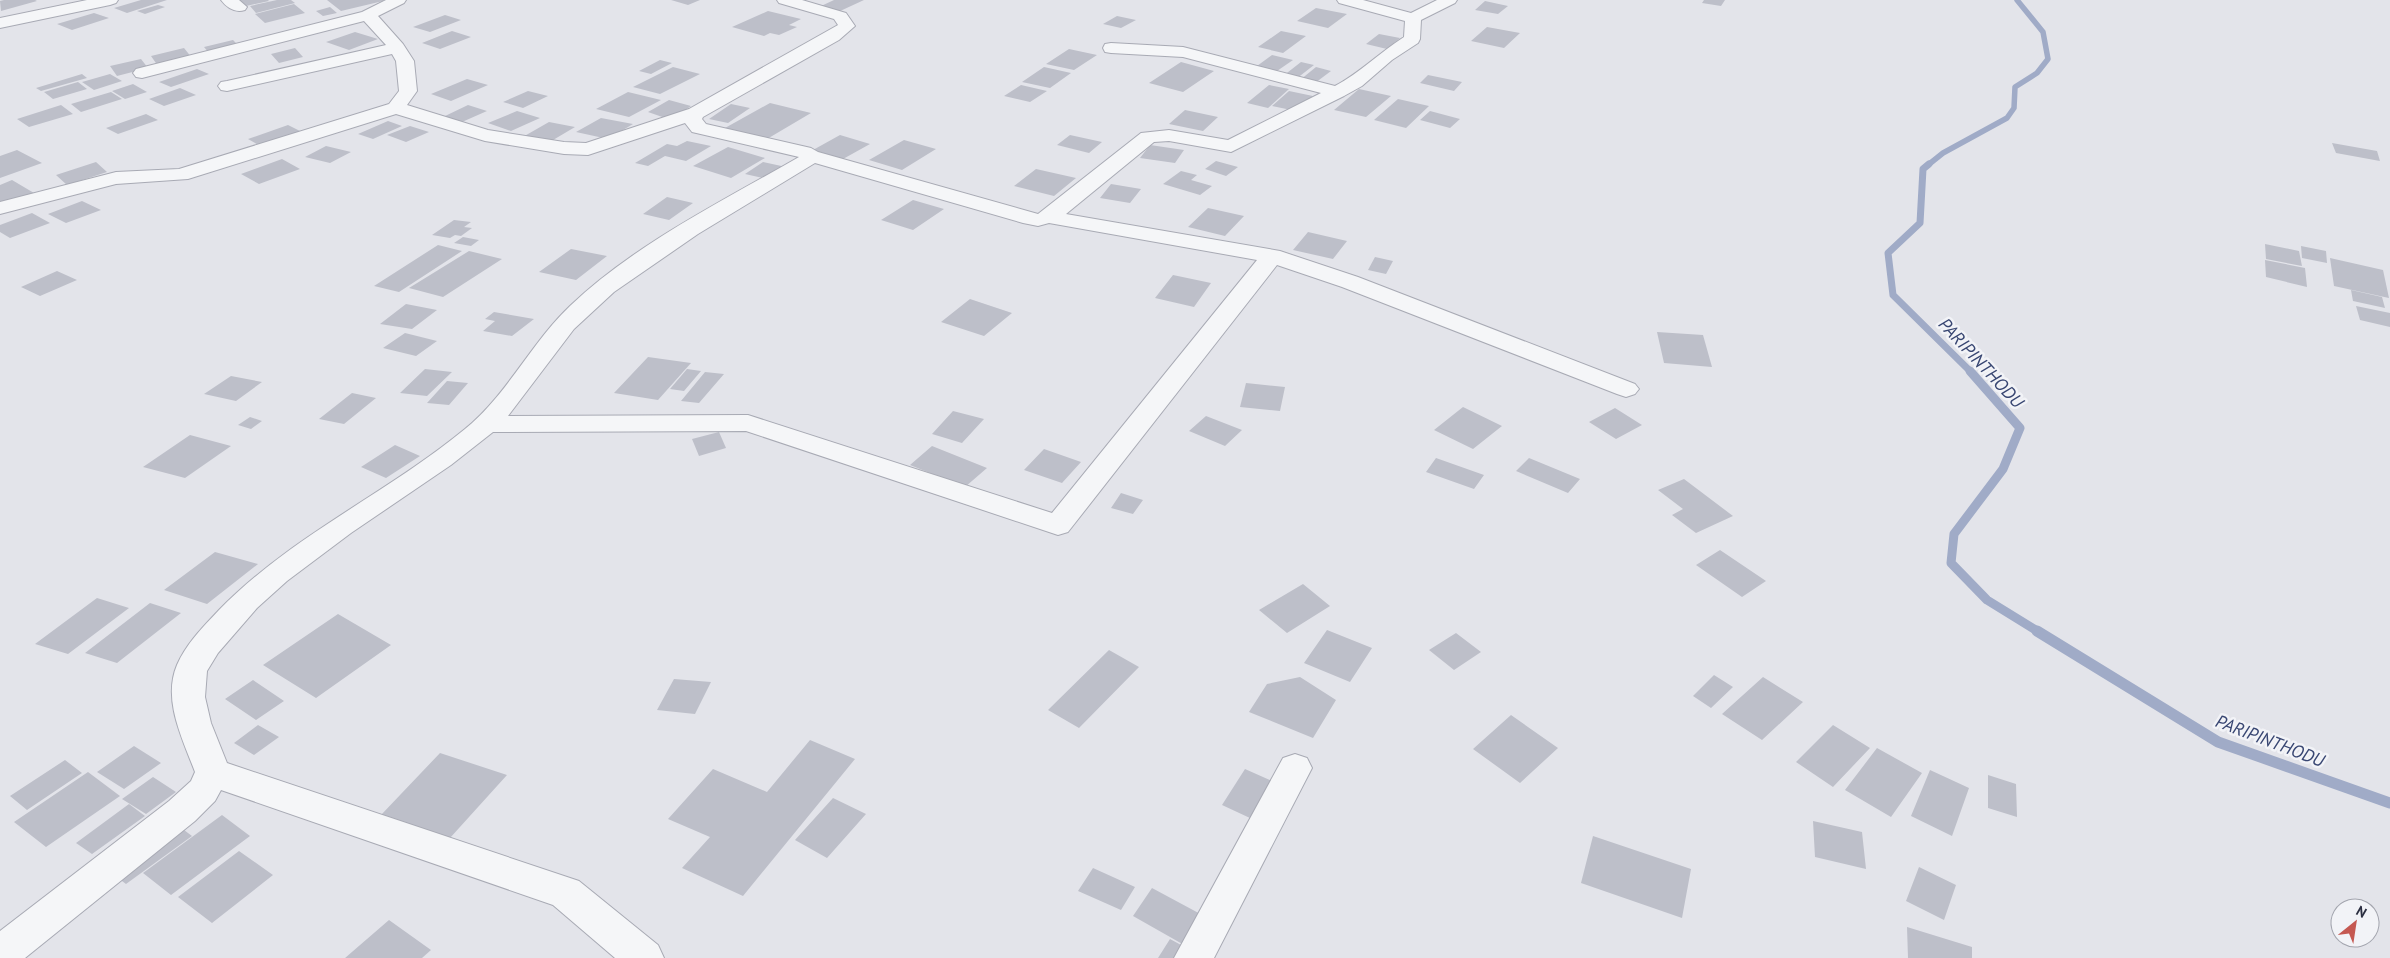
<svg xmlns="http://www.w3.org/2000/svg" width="2390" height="958" font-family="'PT Sans',sans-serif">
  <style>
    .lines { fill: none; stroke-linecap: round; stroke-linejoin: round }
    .stream-far3 { stroke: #a0abc7; stroke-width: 5.5 }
    .stream-far2 { stroke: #a0abc7; stroke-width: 7 }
    .stream-far1 { stroke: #a0abc7; stroke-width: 9 }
    .stream { stroke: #a0abc7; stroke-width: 11 }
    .building { fill: #bdbfc9 }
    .minor-casing { stroke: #a8aab4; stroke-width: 2 }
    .minor { fill: #f5f6f8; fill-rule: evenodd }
    .labels { text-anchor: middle; stroke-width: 5; stroke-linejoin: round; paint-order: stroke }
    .water-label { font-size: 18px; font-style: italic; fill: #384672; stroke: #f2f3f7 }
  </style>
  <rect width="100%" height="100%" fill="#e3e4ea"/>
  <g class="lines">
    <path class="stream-far3" d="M1928,165L1943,153L2007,118L2014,108L2015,87L2037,73L2048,59L2043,32L2017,0"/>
    <path class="stream-far2" d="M1929,164L1923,169L1920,223L1888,253L1893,295L1971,372"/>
    <path class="stream-far1" d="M1970,371L2020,428L2003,469L1954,534L1951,563L1987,600L2039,632"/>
    <path class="stream" d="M2037,631L2218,742L2390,803"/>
  </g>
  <path class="building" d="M4,0H35L37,1L1,11L0,1Z
    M141,0H167L127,13L114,8Z
    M239,0H268L269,1L246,6Z
    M277,0H291L295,3L256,13L250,6Z
    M327,0H383V1L341,11Z
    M671,0H700L688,5Z
    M834,0H864L838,12L819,7Z
    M1704,0H1725L1721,6L1702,3Z
    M1485,1L1508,6L1498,14L1475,10Z
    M294,4L305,13L265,23L255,14Z
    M158,5L165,7L145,14L137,11Z
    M330,7L337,13L323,16L316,11Z
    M1316,8L1347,14L1328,28L1297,21Z
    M768,11L801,19L789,25L797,27L779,35L770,33L764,36L732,27Z
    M94,13L109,18L72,30L57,24Z
    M445,15L461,20L430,32L413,27Z
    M1117,16L1136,20L1121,28L1103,24Z
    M1487,27L1520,33L1504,48L1471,41Z
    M452,31L471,37L440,49L422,43Z
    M1281,31L1306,36L1283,53L1258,47Z
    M355,32L378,39L349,50L326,42Z
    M1379,34L1400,38L1387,49L1366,44Z
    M233,40L240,47L210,54L204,47Z
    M184,48L192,58L158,66L151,56Z
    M295,48L303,57L279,63L271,54Z
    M1069,49L1097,55L1074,70L1046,64Z
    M1272,55L1293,60L1277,71L1257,66Z
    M141,59L148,68L117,76L110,66Z
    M660,60L672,63L651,74L639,71Z
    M1181,62L1214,71L1183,92L1149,83Z
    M1301,62L1314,65L1296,79L1283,76Z
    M673,67L700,74L660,94L633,87Z
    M1044,67L1071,73L1050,88L1022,82Z
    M1316,67L1331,71L1315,83L1300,80Z
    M197,69L209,74L171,87L159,82Z
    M82,74L87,78L41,91L36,88Z
    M110,74L122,81L94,90L82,82Z
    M1428,75L1462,82L1454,91L1420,83Z
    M467,79L488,85L451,101L431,94Z
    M78,82L87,89L53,99L44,92Z
    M133,84L147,92L125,99L112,91Z
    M1021,85L1047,91L1030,102L1004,96Z
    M1269,85L1289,89L1268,108L1247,103Z
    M180,88L196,95L164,106L149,99Z
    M1359,89L1391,96L1366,117L1334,110Z
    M528,91L548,96L523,108L503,102Z
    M1289,91L1313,96L1296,111L1272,106Z
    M111,92L122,99L81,112L71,104Z
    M628,92L661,100L629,117L596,109Z
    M1398,99L1429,106L1406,128L1374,120Z
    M669,100L691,106L671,120L648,112Z
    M770,103L811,113L767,139L725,128Z
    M731,104L750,108L728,123L709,119Z
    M61,105L73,114L29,127L17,119Z
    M468,105L487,111L462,122L443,117Z
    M1185,110L1218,117L1203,131L1169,124Z
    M517,111L540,118L511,131L488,123Z
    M1430,111L1460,119L1450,128L1420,120Z
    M146,114L158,120L118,134L106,128Z
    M601,118L633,124L608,139L576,132Z
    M388,121L402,126L373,139L358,134Z
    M549,122L575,127L548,143L521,138Z
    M288,125L304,133L264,148L248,139Z
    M410,126L429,132L406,142L387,135Z
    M840,135L870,144L843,159L813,150Z
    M1070,135L1102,142L1089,153L1057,145Z
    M904,140L936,149L902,170L869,160Z
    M687,141L711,146L686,161L665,156L648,166L635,163L667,144L677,146Z
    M2332,143L2377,151L2380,161L2336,153Z
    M1150,145L1184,150L1175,163L1140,158Z
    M326,146L351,152L330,163L305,157Z
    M728,147L765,158L731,178L693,166Z
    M17,150L42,163L0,178V156Z
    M282,159L300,169L259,184L241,174Z
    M1216,161L1238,167L1226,176L1205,169Z
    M96,162L107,172L67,185L56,175Z
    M763,162L786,167L767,179L745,174Z
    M1036,169L1076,178L1054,196L1014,186Z
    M1181,171L1197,175L1191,180L1212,186L1200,195L1163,184Z
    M12,180L34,193L0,205V185Z
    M1111,184L1141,189L1130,203L1100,198Z
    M667,197L693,203L669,220L643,214Z
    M913,200L944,209L913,230L881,220Z
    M82,201L101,210L66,223L48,214Z
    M1208,208L1244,216L1225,236L1188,227Z
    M32,213L50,223L10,238L0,232V225Z
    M454,220L471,222L464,227L472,228L461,236L455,235L450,238L432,235Z
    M1308,232L1347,241L1333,259L1293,250Z
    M463,237L479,240L471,246L454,243Z
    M2265,244L2299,251L2302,266L2266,259Z
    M438,245L462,251L399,292L374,286Z
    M2301,246L2326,251L2327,263L2302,258Z
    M571,249L607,256L576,280L539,272Z
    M469,251L502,259L443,297L409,288Z
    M1375,257L1393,261L1386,274L1368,270Z
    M2330,258L2383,270L2389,298L2334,286Z
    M2265,260L2305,268L2307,287L2266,277Z
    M57,271L77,280L40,296L21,287Z
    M1173,275L1211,283L1194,307L1155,298Z
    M2351,290L2382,297L2385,308L2353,301Z
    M970,299L1012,313L984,336L941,322Z
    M406,304L437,310L412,329L380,324Z
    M2356,306L2390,313V327L2360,320Z
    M494,312L534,319L512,336L483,331L495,321L485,319Z
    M1657,332L1703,335L1712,367L1664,363Z
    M405,333L437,341L416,356L383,348Z
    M648,357L691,363L658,400L614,393Z
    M425,369L452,372L427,396L400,393Z
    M687,369L701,371L684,391L670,389Z
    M705,372L724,374L699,403L681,401Z
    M231,376L262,382L236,401L204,394Z
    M447,381L468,383L449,405L427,403Z
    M1246,383L1285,387L1280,411L1240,407Z
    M352,393L376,398L344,424L319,419Z
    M1463,407L1502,426L1473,449L1434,430Z
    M1615,408L1642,425L1616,439L1589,422Z
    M953,411L984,419L962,443L932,434Z
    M1206,416L1242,430L1225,446L1189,431Z
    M250,417L262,421L251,429L238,425Z
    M719,432L726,448L699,456L692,439Z
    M190,435L231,446L185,478L143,467Z
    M395,445L420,456L386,478L361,467Z
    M932,446L987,468L965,487L910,465Z
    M1044,449L1081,462L1062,483L1024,470Z
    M1436,458L1484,475L1474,489L1426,472Z
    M1529,458L1580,479L1568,493L1516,471Z
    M1684,479L1733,516L1696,533L1672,515L1683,509L1658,490Z
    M1121,493L1143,500L1133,514L1111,508Z
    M1720,550L1766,581L1742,597L1696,565Z
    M215,552L258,564L207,604L164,590Z
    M1303,584L1330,606L1287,633L1259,610Z
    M97,598L129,608L68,654L35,644Z
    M150,603L181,613L117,663L85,653Z
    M338,614L391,645L316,698L263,665Z
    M1327,630L1372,648L1350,682L1304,663Z
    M1456,633L1481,652L1454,670L1429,650Z
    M1109,650L1139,667L1079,728L1048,710Z
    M1714,675L1733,687L1711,708L1693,696Z
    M1300,677L1336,700L1313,738L1249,712L1267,684Z
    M1763,677L1803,702L1762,740L1722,714Z
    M674,679L711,682L695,714L657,710Z
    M253,680L284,701L256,720L225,699Z
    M1511,715L1558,748L1520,783L1473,749Z
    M258,725L279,737L254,755L234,743Z
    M1833,725L1870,748L1833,787L1796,762Z
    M810,740L855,759L743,896L682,868L710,837L668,819L713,769L767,792Z
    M134,746L161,763L124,789L97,772Z
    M1877,748L1922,773L1891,817L1845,790Z
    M440,753L507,775L450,838L381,815Z
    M65,760L82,773L27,810L10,796Z
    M1245,769L1299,793L1276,830L1222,805Z
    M1930,770L1969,788L1952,836L1911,816Z
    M88,772L120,796L46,847L14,822Z
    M1988,775L2016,784L2017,817L1988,808Z
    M153,777L176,792L146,814L122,799Z
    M833,798L866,814L827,858L795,840Z
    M129,804L145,816L92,854L76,843Z
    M222,815L250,836L171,895L143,873Z
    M1813,821L1862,832L1866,869L1815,857Z
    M176,824L192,836L126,884L110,872Z
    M1593,836L1691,869L1682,918L1581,883Z
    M239,851L273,875L212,923L178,897Z
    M1919,867L1956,885L1944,920L1906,901Z
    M1093,868L1135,887L1121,910L1078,891Z
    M1152,888L1219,924L1200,954L1133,916Z
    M389,920L431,950L422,958H345Z
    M1907,927L1972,947V958H1908Z
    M1170,939L1205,958H1158Z"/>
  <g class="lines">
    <g class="minor-casing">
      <path id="minor" d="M87,0H118L116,3L110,5L0,28V18Z
        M221,0H239L247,7L245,10C235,13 227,8 221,0Z
        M386,0H406L404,3L378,16L403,44L414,61L417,91L407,105L488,130L564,142L586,143L689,109L838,25L834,19L779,3L777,0H802L846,13L855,26L839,40L703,117L702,119L706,124L811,148L818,152L1038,214L1141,133L1169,130L1228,140L1321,93L1183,57L1111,53L1105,52L1103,48L1105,44L1111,43L1183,47L1335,86C1360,73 1380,52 1404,37L1405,21L1339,3L1337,0H1363L1411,13L1437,0H1457L1455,3L1421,20L1420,39L1418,43L1392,60L1362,86L1344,96L1231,152L1169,141L1154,142L1066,214L1280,251L1358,277L1635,384L1639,389L1635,394L1626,397L1617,394L1342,287L1277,265L1068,532L1058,535L746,431L493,432L451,465L351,533L287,581L257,608L218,653L207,671L205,697L211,723L227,763L579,881L658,945L664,958H615L553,905L221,790L215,801L195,821L25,958H0V931L169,801L191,781L195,772C183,740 162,700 177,665C186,644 203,627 219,610C291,536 386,494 465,429C507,395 531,343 570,306C635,244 721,202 799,157L692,132L685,123L588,155L564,154L485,141L396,114L188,179L116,184L0,214V202L116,172L179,169L389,104L399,91L396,61L392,54L227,91L221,90L218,86L221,82L227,81L386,45L364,21L142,78L136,77L133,73L136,69L362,12ZM815,163L1023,223L1038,226L1049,223L1257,260L1052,513L748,415L508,416L574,329L614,292L698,234Z
        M1295,754L1307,758L1312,768L1214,958H1174L1283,758Z"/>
    </g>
    <use href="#minor" class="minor"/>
  </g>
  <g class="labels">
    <g class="water-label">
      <text transform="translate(1981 363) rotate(47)" y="6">PARIPINTHODU</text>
      <text transform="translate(2270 741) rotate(21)" y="6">PARIPINTHODU</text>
    </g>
  </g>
  <g transform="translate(2355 923) rotate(30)"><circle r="24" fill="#f2f3f7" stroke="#a3a5ae"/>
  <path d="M0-4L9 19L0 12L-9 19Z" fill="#c55851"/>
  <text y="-8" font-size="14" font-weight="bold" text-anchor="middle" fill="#2c2f41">N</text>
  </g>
</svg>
